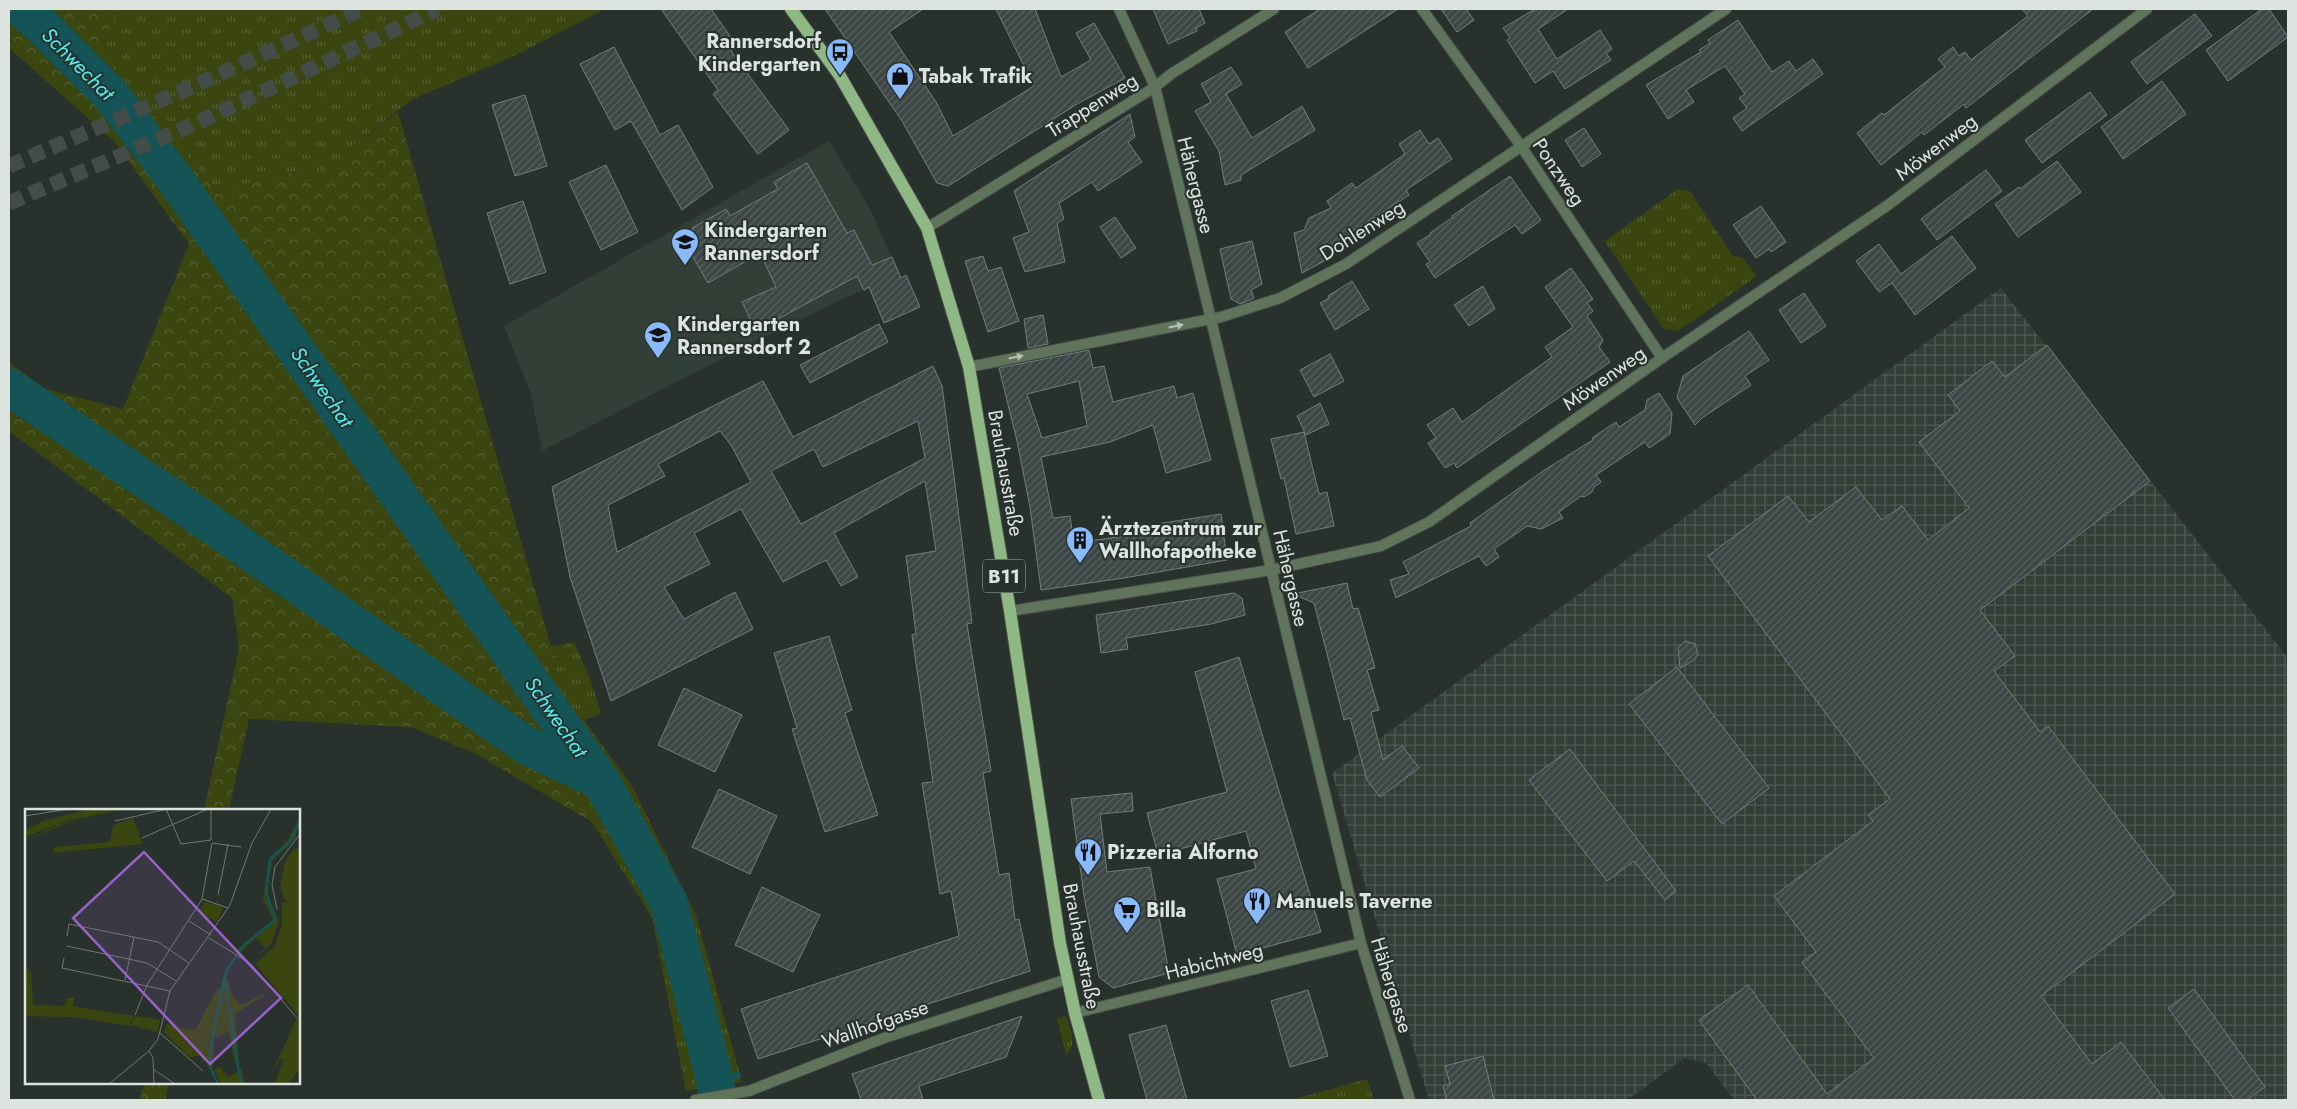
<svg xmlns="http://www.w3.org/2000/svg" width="2297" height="1109" font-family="Jost,sans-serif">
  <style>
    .built { fill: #313f37 }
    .industrial { fill: url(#industrial-grid) }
    .grass { fill: url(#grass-tufts) }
    .forest { fill: url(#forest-crowns) }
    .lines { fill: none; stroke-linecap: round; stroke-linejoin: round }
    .stream { stroke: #155456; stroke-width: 6 }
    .river { stroke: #155456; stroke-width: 38 }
    .building { fill: url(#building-hatch); stroke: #727e7b; fill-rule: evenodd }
    .motorway-tunnel { stroke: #444c47; stroke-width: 15; stroke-dasharray: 15 8; stroke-linecap: butt }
    .minor-casing { stroke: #464d49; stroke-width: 12 }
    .primary-casing { stroke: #464d49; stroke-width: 14 }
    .minor { stroke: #60745b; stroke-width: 10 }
    .primary { stroke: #8fb984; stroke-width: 12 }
    .oneway { fill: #b8c2b7 }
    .labels { text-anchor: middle; stroke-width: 4; stroke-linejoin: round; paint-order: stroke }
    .shield { fill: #29312c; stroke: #a7aea9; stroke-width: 1 }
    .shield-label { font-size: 19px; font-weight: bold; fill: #dde3df }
    .poi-label { font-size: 20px; font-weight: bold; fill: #dde3df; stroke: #29312c; text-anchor: start }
    .street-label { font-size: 20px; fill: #dde3df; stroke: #29312c }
    .water-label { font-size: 21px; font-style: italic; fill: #4bf0f4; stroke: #29312c }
    .inset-river { fill: none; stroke: #155456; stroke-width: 2.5 }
    .inset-road { fill: none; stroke: #717874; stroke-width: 1 }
    .view { fill: #9863c9; fill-opacity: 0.15; stroke: #9863c9; stroke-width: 2.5 }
    .inset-edge { fill: none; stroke: #dde3df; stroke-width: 2.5 }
  </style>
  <defs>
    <pattern id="industrial-grid" width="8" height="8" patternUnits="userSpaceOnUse" patternTransform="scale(1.25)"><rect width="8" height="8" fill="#313f37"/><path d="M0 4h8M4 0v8" fill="none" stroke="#4e5b54"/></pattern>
    <pattern id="grass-tufts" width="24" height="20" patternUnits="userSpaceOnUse" patternTransform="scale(1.25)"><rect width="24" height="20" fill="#3a4510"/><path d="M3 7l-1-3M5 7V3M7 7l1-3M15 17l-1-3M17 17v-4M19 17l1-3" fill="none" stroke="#566032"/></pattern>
    <pattern id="forest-crowns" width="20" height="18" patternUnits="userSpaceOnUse" patternTransform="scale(1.25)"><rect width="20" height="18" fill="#3a4510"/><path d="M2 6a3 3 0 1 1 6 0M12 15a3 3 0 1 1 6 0" fill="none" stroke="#566032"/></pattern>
    <pattern id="building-hatch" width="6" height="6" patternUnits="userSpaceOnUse" patternTransform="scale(1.25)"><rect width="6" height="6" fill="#3c4644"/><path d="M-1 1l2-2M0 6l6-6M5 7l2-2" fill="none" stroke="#58615f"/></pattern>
  </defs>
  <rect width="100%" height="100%" fill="#29312c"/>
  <path class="built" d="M829,141L869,207L899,273L790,324L542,451L531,394L504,326Z"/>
  <path class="industrial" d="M2001,288L2288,658V1100H1734L1706,1063L1685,1058L1627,1100H1429L1332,773Z"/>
  <path class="grass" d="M120,9H605L514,56L413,99L350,148L332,184L286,172L218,193L96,49Z
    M1678,189L1690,191L1733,256L1742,257L1757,276L1678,331L1664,329L1605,241Z
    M574,642L591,681L601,713L584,720C555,707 552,688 552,659L564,654Z
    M632,786L696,915L742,1082L686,1091L652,918L592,822Z
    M1066,1016C1070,1029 1078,1044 1066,1055L1057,1018Z
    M1367,1079L1374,1100H1292Z"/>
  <path class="forest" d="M9,9H120L97,49L218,192L286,172L332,184L350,148L398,112L551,646L574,642L564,654L552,659C552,688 556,707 584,720L632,786L592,822L476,754L411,727L249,719L229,810H204L239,649L232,598L9,431V362L45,389L123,409L189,244L115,142L9,48Z
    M144,1083H169L165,1100H140Z"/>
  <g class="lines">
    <path class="stream" d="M715,1080L738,1075"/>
    <path class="river" d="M22,9L42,26L111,95L172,175L601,781L669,903L715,1080L718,1100
      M9,387L215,527L527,746L601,781"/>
  </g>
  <path class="building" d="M661,9H711L737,46L731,51L789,130L758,154L713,94L718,90Z
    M825,9H923L889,32L936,102L953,136L1034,86L996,9H1035L1061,77L1091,60L1076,33L1094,23L1125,78L1077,104L948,186L937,183L902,121Z
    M1153,9H1199L1205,23L1196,28L1197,31L1168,44Z
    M1320,9H1398L1308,68L1285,32Z
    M1441,9H1466L1474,20L1457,32Z
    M1535,9H1568L1538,29L1557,59L1600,30L1612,49L1606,53L1611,60L1565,89L1553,71L1535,83L1507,40L1510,38L1503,28Z
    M2022,9H2093L1966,108L1964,104L1924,135L1922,132L1881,165L1857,133L1882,113L1884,115L1945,67L1938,59L1953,47L1959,56L1965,52L1971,60L2028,16Z
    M2262,9H2269L2288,37L2228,81L2206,50Z
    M2195,14L2212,36L2147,84L2131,62Z
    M1738,20L1772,72L1789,61L1796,71L1813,59L1823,74L1742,131L1733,118L1747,108L1739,98L1745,94L1725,66L1686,90L1694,102L1668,119L1646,85L1701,52L1699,50L1710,43L1708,40Z
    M614,47L660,135L678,125L713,187L682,210L631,121L615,130L580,64Z
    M1231,67L1242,84L1226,94L1252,138L1302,106L1315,130L1241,175V180L1225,185L1219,151L1195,111L1211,102L1201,84Z
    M2162,81L2186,114L2123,159L2101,127Z
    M2090,92L2107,115L2042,163L2025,140Z
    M525,95L547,166L515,176L492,105Z
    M1130,114L1135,137L1128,142L1142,162L1098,191L1092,182L1059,203L1064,219L1057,223L1065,262L1025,272L1013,238L1029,232L1014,191Z
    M1584,128L1601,154L1582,167L1565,140Z
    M1420,130L1429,144L1438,138L1452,159L1406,190L1409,195L1321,252L1326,260L1302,273L1294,233L1304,230L1309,218L1331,208L1327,201L1352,183L1356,188L1405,154L1399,144Z
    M2057,161L2081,192L2018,237L1995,204L2019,187L2020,189Z
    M807,163L847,233L854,230L872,265L892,257L901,278L906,275L920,307L884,323L869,287L864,290L857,276L756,331L742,302L776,287L760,253L708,283L682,238L694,231L692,228L726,209L730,216L778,189L774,182Z
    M606,165L638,232L601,250L569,182Z
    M1986,170L2002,191L1937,240L1921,219Z
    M1510,176L1541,220L1522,234L1515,225L1435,278L1426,264L1430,262L1417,243L1431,234L1430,233L1453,217L1452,216Z
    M523,201L546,272L510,284L487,213Z
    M1761,206L1786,242L1771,252L1769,249L1756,258L1733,225Z
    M1115,217L1136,248L1121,258L1100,227Z
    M1952,236L1976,268L1915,315L1892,283L1879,292L1856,261L1879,244L1901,274Z
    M1252,241L1262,284L1251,290L1254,298L1240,304L1231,299L1220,249Z
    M983,256L988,271L1001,267L1019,321L988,332L965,261Z
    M1571,268L1593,299L1587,303L1593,311L1587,316L1603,340L1599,347L1610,362L1457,468L1454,463L1445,468L1428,443L1436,438L1427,425L1453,408L1462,422L1552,357L1545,347L1573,327L1545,287Z
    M1352,281L1369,309L1335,330L1320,303L1329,298L1328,296Z
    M1483,286L1495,309L1469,326L1454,305Z
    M1804,293L1826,326L1801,343L1779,310Z
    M1043,315L1048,344L1028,348L1024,319Z
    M879,324L888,342L810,383L800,365Z
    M1749,331L1769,360L1745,376L1751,385L1702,418L1695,425L1677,398L1683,376Z
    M2047,345L2150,481L1980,610L2015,656L1994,671L2040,732L2048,726L2175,894L2041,996L2092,1064L2121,1042L2165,1100H1757L1699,1020L1748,985L1827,1094L1874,1058L1802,962L1816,952L1774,896L1873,821L1868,815L1890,799L1708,556L1788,496L1809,522L1856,487L1882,520L1902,506L1928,540L1969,508L1919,442L1960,411L1948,395L1992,361L2005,377Z
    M1089,350L1093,368L1104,366L1113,402L1174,386L1177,398L1193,393L1211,460L1166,473L1153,425L1110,442L1041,457L1053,518L1070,516L1074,543L1118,537V530L1221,514L1227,560L1124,578L1041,590L1030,507L1017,441L999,368ZM1079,381L1087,426L1042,438L1027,394Z
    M1330,354L1344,381L1314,397L1300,370Z
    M933,366L942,386L953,468L972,623L967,624L991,771L983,773L999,875L1009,873L1015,920L1019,919L1030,971L758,1059L741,1009L959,936L951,891L940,894L922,783L933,782L912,635L916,634L906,556L936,551L925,481L834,533L858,577L841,586L826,560L783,582L741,509L694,533L710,564L664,587L684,619L735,592L753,629L611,701L570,577L552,487L763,381L793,437ZM918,421L925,458L801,524L771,471L814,449L823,467ZM720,431L731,445L751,482L617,552L608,505L665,476L658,464Z
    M1659,393L1672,413L1670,434L1649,448L1645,442L1596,475L1601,482L1594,487L1592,492L1584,497L1581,496L1559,512L1563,518L1541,529L1527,526L1494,549L1499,557L1486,566L1479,556L1396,598L1390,580L1409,574L1403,562L1471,526L1470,523L1546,469L1593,440L1592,438L1616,422L1619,427L1645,410L1647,400Z
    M1320,403L1329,424L1306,435L1297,416Z
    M1304,432L1319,494L1327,492L1334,526L1296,534L1284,478L1281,479L1271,439Z
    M1347,583L1353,609L1358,608L1375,668L1367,670L1379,710L1371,712L1383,760L1402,746L1419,768L1380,797L1367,780L1350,718L1344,720L1314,603L1293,594Z
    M1234,593L1242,598L1245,615L1211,624L1126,638L1128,649L1101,653L1096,615Z
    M829,636L852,710L845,713L878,815L825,832L792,729L797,728L774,653Z
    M1685,641L1695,644L1698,654L1694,660L1680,668L1678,648Z
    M1239,657L1321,932L1237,955L1217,879L1256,869L1246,831L1158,855L1147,813L1227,792L1195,672Z
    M1677,667L1769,788L1722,824L1629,704Z
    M684,688L742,715L715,772L658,745Z
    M1570,749L1676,891L1665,900L1634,861L1607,881L1529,780Z
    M719,789L777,816L750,874L692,847Z
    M1132,793L1133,811L1100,814L1107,872L1150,867L1169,973L1113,988L1099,977L1084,896L1071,799Z
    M762,887L820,915L793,972L735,945Z
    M2194,989L2265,1087L2247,1100H2235L2168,1008Z
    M1308,990L1328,1056L1290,1067L1271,1001Z
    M1022,1016L1006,1057L919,1086L923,1100H861L852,1074Z
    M1166,1025L1187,1100H1147L1139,1071L1129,1035Z
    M1483,1056L1494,1100H1447L1443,1086L1450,1084L1445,1066Z"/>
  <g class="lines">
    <path class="motorway-tunnel" d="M9,166L185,90L362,9
      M9,203L201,121L438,9"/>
    <g class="minor-casing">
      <path id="minor" d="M1119,9L1155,87L1361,943L1410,1100
        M1422,9L1521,146L1662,358
        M927,228L1155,87L1171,74L1274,9
        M969,367L1221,317L1280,298L1346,264L1726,9
        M1010,611L1271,570L1381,546L1429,522L1662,358L1888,205L2147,9
        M1075,1013L1361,943
        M695,1100L749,1091L884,1038L1068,979"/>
    </g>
    <g class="primary-casing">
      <path id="primary" d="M791,9L840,76L927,228L969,367L1010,611L1060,943L1075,1013L1099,1100"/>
    </g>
    <use href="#minor" class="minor"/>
    <use href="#primary" class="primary"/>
  </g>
  <defs><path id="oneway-solid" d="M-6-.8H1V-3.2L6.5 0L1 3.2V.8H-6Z" transform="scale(1.25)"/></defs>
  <g class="oneway">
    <use href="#oneway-solid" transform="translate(1176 326) rotate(-11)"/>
    <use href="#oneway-solid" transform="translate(1016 357) rotate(-11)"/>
  </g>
  <defs>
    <g id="bus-pin" transform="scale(1.4375)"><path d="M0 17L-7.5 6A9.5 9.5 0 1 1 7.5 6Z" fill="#89bafc" stroke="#29312c"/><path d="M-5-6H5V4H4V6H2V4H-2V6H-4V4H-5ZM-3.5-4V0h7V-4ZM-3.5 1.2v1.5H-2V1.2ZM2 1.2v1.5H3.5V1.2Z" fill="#111"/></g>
    <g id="shop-pin" transform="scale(1.4375)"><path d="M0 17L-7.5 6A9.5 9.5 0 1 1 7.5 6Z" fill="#89bafc" stroke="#29312c"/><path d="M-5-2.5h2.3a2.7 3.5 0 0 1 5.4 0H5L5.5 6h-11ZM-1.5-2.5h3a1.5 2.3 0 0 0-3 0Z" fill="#111"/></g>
    <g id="school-pin" transform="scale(1.4375)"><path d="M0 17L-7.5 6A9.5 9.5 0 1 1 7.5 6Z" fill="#89bafc" stroke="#29312c"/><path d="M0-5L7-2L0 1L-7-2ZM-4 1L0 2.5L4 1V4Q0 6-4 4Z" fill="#111"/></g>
    <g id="building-pin" transform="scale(1.4375)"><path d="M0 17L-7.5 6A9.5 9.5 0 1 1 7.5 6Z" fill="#89bafc" stroke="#29312c"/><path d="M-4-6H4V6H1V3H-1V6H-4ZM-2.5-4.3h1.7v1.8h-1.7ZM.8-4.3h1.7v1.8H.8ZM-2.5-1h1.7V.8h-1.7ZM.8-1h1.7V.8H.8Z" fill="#111"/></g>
    <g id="restaurant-pin" transform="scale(1.4375)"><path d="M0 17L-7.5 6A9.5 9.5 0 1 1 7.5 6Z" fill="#89bafc" stroke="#29312c"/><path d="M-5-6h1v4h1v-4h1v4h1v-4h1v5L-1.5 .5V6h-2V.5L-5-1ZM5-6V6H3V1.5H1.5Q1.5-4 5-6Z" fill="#111"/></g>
    <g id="supermarket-pin" transform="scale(1.4375)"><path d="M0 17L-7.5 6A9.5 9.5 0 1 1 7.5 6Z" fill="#89bafc" stroke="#29312c"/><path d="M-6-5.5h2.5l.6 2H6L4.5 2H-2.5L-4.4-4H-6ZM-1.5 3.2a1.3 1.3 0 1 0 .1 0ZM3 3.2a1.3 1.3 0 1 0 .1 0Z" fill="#111"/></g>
  </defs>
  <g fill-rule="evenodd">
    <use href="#bus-pin" x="840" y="52"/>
    <use href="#shop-pin" x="900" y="76"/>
    <use href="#school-pin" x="685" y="242"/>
    <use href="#school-pin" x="658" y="335"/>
    <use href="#building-pin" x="1080" y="540"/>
    <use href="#restaurant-pin" x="1088" y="852"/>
    <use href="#restaurant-pin" x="1257" y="901"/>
    <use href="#supermarket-pin" x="1127" y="910"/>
  </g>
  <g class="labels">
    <rect class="shield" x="983" y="559.5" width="42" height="33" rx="4"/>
    <g class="shield-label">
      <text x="1004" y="583">B11</text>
    </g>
    <g class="poi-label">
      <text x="821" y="48" text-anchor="end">Rannersdorf<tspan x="821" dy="23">Kindergarten</tspan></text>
      <text x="919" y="83">Tabak Trafik</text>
      <text x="704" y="237">Kindergarten<tspan x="704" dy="23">Rannersdorf</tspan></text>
      <text x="677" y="331">Kindergarten<tspan x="677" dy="23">Rannersdorf 2</tspan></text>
      <text x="1099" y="535">Ärztezentrum zur<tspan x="1099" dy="23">Wallhofapotheke</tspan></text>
      <text x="1107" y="859">Pizzeria Alforno</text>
      <text x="1276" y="908">Manuels Taverne</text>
      <text x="1146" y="917">Billa</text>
    </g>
    <g class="street-label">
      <text transform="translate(1092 105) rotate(-32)" y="7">Trappenweg</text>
      <text transform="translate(1936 147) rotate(-37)" y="7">Möwenweg</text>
      <text transform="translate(1559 172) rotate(56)" y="7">Ponzweg</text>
      <text transform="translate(1196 185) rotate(76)" y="7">Hähergasse</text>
      <text transform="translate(1362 230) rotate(-32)" y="7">Dohlenweg</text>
      <text transform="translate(1604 378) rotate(-35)" y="7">Möwenweg</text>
      <text transform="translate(1006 473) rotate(80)" y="7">Brauhausstraße</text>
      <text transform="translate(1291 578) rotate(77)" y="7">Hähergasse</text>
      <text transform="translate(1082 946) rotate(79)" y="7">Brauhausstraße</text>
      <text transform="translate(1214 961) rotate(-14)" y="7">Habichtweg</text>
      <text transform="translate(1392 985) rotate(73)" y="7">Hähergasse</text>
      <text transform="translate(875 1024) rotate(-19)" y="7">Wallhofgasse</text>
    </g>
    <g class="water-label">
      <text transform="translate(78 64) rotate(45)" y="7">Schwechat</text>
      <text transform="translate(322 387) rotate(55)" y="7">Schwechat</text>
      <text transform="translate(556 717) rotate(55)" y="7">Schwechat</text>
    </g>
  </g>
  <g transform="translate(25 809)">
    <rect width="275" height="275" fill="#29312c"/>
    <path d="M65,0H102L44,11L0,28V21L18,12ZM88,4L42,14L0,32L34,15ZM108,9L118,35L29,44V38L85,33L88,16ZM180,93L198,98L192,113L173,104ZM254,113L246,135L226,153L242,138L234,129ZM0,158L6,162L8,196L40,197L42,189H49L48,197L109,207L104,217L49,208L0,207ZM275,202V260L263,275H249L259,251L255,250L242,275ZM110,207L135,211L133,223L106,216ZM141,215L177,223L184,230L183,246L164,248L139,223Z" fill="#3a4510"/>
    <path d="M275,9L270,30L248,51L246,60L242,84L254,113L234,129L242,138L226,153L240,139L231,129L215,144L211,142L248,110L238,91L244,50L262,32ZM198,168H202L207,186L216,196L247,181L210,205L214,253L210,255L204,223L189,229L188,258L183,260L182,251L176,253L178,247L183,246L184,230L177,223H169L192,180L196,179ZM194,258L204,268L216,259L220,275H196L189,261Z" fill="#3a4510"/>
    <path d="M275,39V202L273,206L230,155L250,137L257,116V94L263,93L259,89L255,78L260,52L268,41Z" fill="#3a4510"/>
    <path class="inset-river" d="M200,172L216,275M193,275L185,258V242L199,170L203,159L219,136L250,111L241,83L245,50L265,33L275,13"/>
    <path class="inset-road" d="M141,0L156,35L186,31V0M0,7L43,0M90,12L142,0M117,29L183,0M193,86L203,35M177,90L203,99M252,100L247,76L250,58L275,25M164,112L186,126M42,127L44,115L133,133L164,154M184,129L226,155L272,209M42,137L122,154L151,172M39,149L37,159L145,182M100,171L109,128M110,206L122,176L177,90L187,34L216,38M135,224L178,262M124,242L128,249L129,275M128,260L150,275M84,275L124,242L133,230L145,182L205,96L227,34L246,0"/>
    <path class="view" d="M119,43L256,189L185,255L48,109Z"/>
    <rect width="275" height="275" class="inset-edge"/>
  </g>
  <rect width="2297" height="1109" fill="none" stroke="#dde3df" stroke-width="20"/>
</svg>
